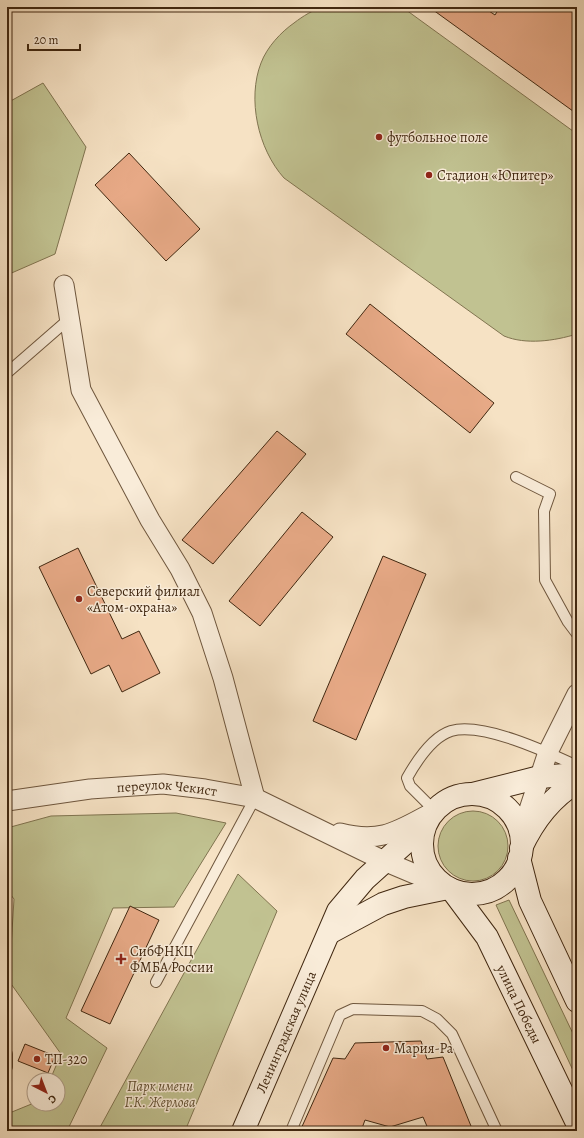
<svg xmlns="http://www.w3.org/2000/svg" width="584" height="1138" font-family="Alegreya,serif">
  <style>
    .green { fill: #c1c291; stroke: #807450 }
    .building { fill: #e8aa87; stroke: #402710 }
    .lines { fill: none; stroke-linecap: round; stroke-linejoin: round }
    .lane-casing { stroke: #6e563d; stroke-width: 12 }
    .street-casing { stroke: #6e563d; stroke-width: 21 }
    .secondary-casing { stroke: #402710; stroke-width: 24 }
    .lane { stroke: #f9ecd9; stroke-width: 10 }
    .street { stroke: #f9ecd9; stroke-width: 19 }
    .secondary { stroke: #f9ecd9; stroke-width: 22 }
    .poi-dot { fill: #8f2418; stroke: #f9ecd9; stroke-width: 1.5 }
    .labels { text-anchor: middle; stroke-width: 3; stroke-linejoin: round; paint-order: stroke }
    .poi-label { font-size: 14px; fill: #402710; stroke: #f9ecd9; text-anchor: start }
    .street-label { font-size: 14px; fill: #402710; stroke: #f9ecd9 }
    .park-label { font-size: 14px; font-style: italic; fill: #604e30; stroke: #f9ecd9 }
  </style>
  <rect width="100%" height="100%" fill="#f6e2c4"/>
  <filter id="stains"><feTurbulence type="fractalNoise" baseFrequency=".005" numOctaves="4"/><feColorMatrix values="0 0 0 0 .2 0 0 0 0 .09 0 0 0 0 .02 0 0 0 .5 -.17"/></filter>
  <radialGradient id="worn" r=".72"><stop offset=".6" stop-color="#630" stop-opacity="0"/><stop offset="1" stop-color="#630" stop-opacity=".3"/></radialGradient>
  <path class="green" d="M323,7H402L577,134V334C554,341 526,345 504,336L284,178C258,149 247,99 261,63C267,47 281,32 294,23C303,16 313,10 323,7Z
    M43,83L86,147L55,254L7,275V103Z
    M438 846a35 35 0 1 1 70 0a35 35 0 1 1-70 0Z
    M176,813L226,823L174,907L113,908L66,1018L107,1048L67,1131H7V1114L34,1103V1104H58V1080H50L61,1054L9,981L14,899L7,890V828L51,816Z
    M238,874L277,911L185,1131H98Z
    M509,900L577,1042V1079L496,905Z"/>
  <path class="building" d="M429,7H483L495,15L500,7H577V114Z
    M129,153L200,229L166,261L95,185Z
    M370,304L494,403L470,433L346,334Z
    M277,431L306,454L213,564L182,540Z
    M302,512L333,537L260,626L229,601Z
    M78,548L122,639L139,631L160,673L122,692L109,665L91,674L39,567Z
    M383,556L426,574L356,740L313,721Z
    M130,906L159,920L110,1024L81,1011Z
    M421,1041L427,1059L443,1057L473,1131H429L423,1117L390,1127L365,1120L361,1131H300L333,1058L345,1059L355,1043Z
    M25,1044L55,1056L48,1073L18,1061Z"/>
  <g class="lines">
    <g class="lane-casing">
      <path id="lane" d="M7,373L69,319
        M516,477L550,494L544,511L545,580L568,622L577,634
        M435,811L410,786L407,778C416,762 432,737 451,731C483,722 547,752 577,766
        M156,982L255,798
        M7,1054V1067
        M291,1131L340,1015L353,1009L422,1011L437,1019L452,1034L497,1131"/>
    </g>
    <g class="street-casing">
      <g id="street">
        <path d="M64,285L81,390L150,520L180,569L202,613L223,678L255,798"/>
        <path id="s1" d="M7,801L90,789L163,784L205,789L255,798L384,861L448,888"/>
        <path d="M340,833C382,844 399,830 435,811"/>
        <path d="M521,834L548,752L577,694"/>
      </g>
    </g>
    <g class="secondary-casing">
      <g id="secondary">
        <path d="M473,794L540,777L577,774"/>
        <circle cx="472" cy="844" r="50"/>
        <path d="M521,848C533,822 552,797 577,782"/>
        <path d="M519,858L530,901L577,1001"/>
        <path id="s2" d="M452,890L487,937L577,1123"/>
        <path d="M329,933L383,904L404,897L448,888"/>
        <path id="s3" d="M243,1131L338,911L365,879L425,825"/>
      </g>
    </g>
    <use href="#lane" class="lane"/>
    <use href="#street" class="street"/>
    <use href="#secondary" class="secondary"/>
  </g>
  <g class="poi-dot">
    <circle cx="379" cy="137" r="4"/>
    <circle cx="429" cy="175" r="4"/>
    <circle cx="79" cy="599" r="4"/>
    <path d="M119 953h4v4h4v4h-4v4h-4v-4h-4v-4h4z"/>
    <circle cx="386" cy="1048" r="4"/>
    <circle cx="37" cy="1059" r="4"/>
  </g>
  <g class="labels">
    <g class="poi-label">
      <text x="387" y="142">футбольное поле</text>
      <text x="437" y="180">Стадион «Юпитер»</text>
      <text x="87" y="596">Северский филиал<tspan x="87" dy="16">«Атом-охрана»</tspan></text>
      <text x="130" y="956">СибФНКЦ<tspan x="130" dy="16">ФМБА России</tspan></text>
      <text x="394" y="1053">Мария-Ра</text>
      <text x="45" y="1064">ТП-320</text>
    </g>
    <g class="street-label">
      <text dy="5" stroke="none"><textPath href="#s1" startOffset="161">переулок Чекист</textPath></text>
      <text dy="5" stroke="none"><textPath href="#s2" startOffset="133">улица Победы</textPath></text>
      <text dy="5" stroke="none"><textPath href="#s3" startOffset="108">Ленинградская улица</textPath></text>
    </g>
    <g class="park-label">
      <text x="160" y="1091">Парк имени<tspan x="160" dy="16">Г.К. Жерлова</tspan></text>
    </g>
  </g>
  <rect width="584" height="1138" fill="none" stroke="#f6e2c4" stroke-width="24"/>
  <rect x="8" y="8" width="568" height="1122" fill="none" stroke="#402710" stroke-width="2"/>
  <rect x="12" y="12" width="560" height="1114" fill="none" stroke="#402710"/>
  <g transform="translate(46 1092) rotate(138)"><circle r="19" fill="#f9ecd9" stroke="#af9d89"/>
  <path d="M0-3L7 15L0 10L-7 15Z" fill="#8f2418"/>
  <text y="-6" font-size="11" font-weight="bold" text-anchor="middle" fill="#402710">С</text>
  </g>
  <path d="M28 44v6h52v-6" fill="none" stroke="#402710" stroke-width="2"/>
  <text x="34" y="44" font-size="12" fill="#402710" stroke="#f9ecd9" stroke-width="3" paint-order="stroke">20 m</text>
  <rect width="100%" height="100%" filter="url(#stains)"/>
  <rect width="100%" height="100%" fill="url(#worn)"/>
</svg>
